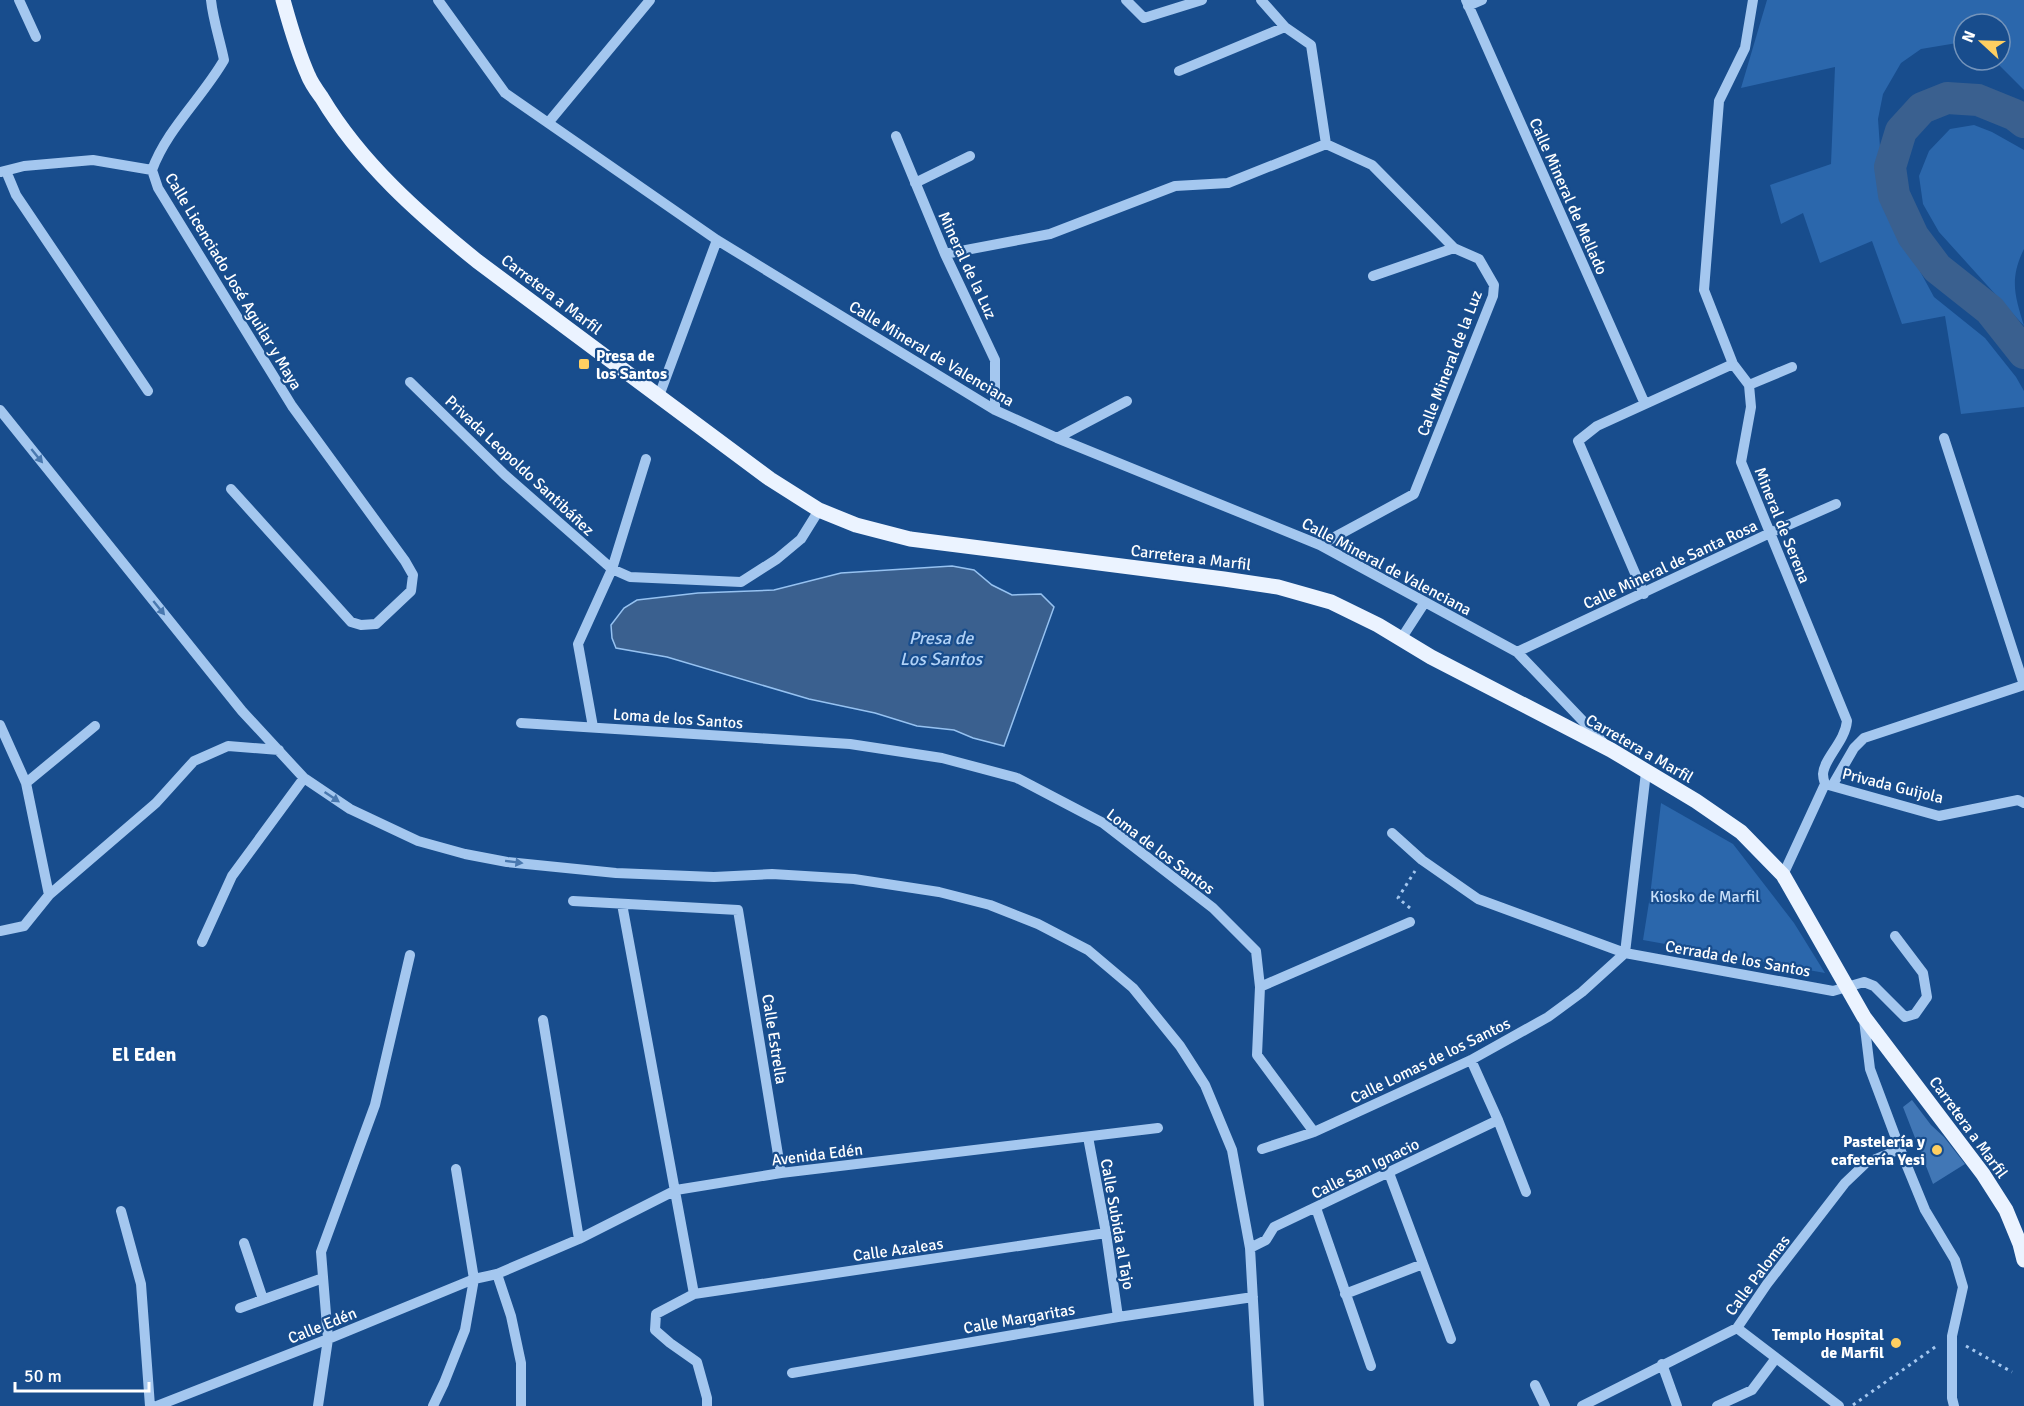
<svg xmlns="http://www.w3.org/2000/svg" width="2024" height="1406" font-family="Signika,sans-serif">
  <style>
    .green { fill: #2b67ac }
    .water { fill: #3a608f; stroke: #96c2f1; stroke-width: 1.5 }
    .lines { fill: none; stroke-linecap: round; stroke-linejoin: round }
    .river { stroke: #3a608f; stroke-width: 32 }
    .building { fill: #4177b6 }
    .path { stroke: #a4c7ef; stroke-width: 3; stroke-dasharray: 3 4.5; stroke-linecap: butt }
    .minor { stroke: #a4c7ef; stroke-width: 10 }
    .major { stroke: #ebf3ff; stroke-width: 15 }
    .oneway { fill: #4978af }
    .poi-dot { fill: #ffcf61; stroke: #184d8d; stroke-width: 2 }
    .labels { text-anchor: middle; stroke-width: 4.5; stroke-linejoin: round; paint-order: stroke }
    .street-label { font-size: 16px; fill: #fff; stroke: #184d8d }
    .poi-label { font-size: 16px; font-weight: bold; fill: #fff; stroke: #184d8d; text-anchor: end }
    .park-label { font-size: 16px; fill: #cae1fa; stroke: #184d8d }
    .water-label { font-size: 18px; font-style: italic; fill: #b0d1f6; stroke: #184d8d }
    .quarter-label { font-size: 20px; font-weight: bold; fill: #fff; stroke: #184d8d }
  </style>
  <rect width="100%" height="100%" fill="#184d8d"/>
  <path class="green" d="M1767,0H2024V90L1994,60H2000V24H1964V46L1957,43L1921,49L1901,63L1883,94L1878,119L1882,176L1909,251L1934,297L1985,338L2016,377L2024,391V407L1961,414L1945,316L1902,324L1872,241L1820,263L1803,213L1781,224L1770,185L1831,164L1835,67L1741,88Z
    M1974,125L1992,132L2024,150V249C2009,279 2015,296 2024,326L1939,232L1923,204L1919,176L1929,151L1950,129Z
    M1661,803L1733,844L1794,923L1825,973L1643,940L1650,896Z"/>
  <path class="water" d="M952,566L974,570L992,585L1012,595L1041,594L1054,607L1004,746L973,738L954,730L917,726L875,713L809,699L667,657L616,648L612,638L611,625L624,608L637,600L698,593L774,590L841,573Z"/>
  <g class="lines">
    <path class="river" d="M2024,122L2015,115L1978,100L1947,98L1922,108L1901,131L1890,167L1894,195L1913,236L1937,268L1990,310L2024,353"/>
  </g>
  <path class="building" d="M1912,1100L1931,1125L1944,1137L1965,1164L1933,1184L1903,1107Z"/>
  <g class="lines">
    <path class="path" d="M1410,908L1398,898L1415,871
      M1966,1346L2012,1372
      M1853,1405L1938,1345"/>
    <path class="minor" d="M19,0L36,37
      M438,0L505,93L717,240L995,410L1057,438L1320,545L1517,652L1602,741
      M1126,0L1144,18L1202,0
      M1261,0L1285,27L1311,45L1326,144L1372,165L1454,248L1479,259L1494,285L1493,296L1414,494L1320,545
      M1466,0L1645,404
      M1753,0L1745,48L1719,101L1704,290L1733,364L1749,385L1751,407L1741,462L1847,721C1845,742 1824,758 1823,774C1823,777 1824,781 1825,784L1783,875
      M1468,6L1482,0
      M1179,71L1285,27
      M548,123L650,0
      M896,136L945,254L995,360V410
      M152,170L158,188L292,406L405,561L413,575L411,591L376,624L361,625L351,622L231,489
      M152,170C167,129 202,98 224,60C220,40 213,20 211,0
      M6,171L16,195L148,391
      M1,172L24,166L93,160L152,170
      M915,183L970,156
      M945,254L1050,234L1175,186L1228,183L1326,144
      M1373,276L1454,248
      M410,382L505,475L612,569L630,577L741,582L777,559L801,539L819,510
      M1749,385L1792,367
      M659,396L717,240
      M0,410L242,711L304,778L350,809L418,841L465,854L507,862L616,873L714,877L772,874L854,879L939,892L990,905L1038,924L1088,950L1133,988L1180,1046L1205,1085L1232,1150L1250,1248L1259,1406
      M1057,438L1127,401
      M1944,438L2024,685
      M1644,594L1578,441L1597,426L1733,364
      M1401,639L1425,602
      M1517,652L1770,533L1836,504
      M521,723L850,744L942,758L1017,778L1103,823L1213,908L1256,951L1260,987L1257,1055L1314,1132
      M0,725L26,783L49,895
      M593,727L578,644L612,569L646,459
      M26,783L95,726
      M1825,784L1939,816L2018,800L2024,803
      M1832,786L1854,748L1864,738L2024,685
      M1392,833L1422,860L1478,899L1625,953L1833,991L1864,982L1874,986L1905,1017L1915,1014L1927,997L1923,973L1895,936
      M573,901L738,910L781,1173
      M622,904L694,1294
      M0,931L24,926L49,895L156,803L194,761L228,746L279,750
      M202,942L232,876L304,778
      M1260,987L1410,922
      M543,1020L579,1239
      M1864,1020L1870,1069L1900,1149L1925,1210L1955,1260L1963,1287L1952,1336V1398L1954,1406
      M1471,1060L1498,1120L1526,1192
      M1088,1137L1106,1233L1118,1317
      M1262,1149L1314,1132L1471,1060L1548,1017L1582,992L1625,953L1646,772
      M1389,1173L1451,1339
      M1316,1208L1371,1366
      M121,1211L141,1284L150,1406
      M244,1243L263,1299
      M1250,1248L1266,1240L1274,1227L1498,1120
      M497,1274L511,1316L521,1363V1406
      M1345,1294L1423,1264
      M240,1308L323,1278
      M1737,1328L1839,1406
      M1662,1364L1677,1406
      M792,1373L1118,1317L1253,1297
      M1535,1385L1545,1406
      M157,1406L328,1339L474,1279L497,1274L579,1239L676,1190L781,1173L1158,1128
      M318,1406L328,1339L321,1252L375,1105L410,955
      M433,1406L444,1383L465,1330L474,1279L456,1169
      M707,1406V1398L697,1362L670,1343L655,1330L656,1314L694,1294L1106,1233
      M1582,1406L1737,1328L1767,1284L1845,1183L1866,1163L1900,1149
      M1717,1406L1752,1390L1776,1358"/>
    <path class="major" d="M283,0C290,25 297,51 308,75C311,83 317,91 322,98C361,163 419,214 477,261L770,479L819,510L856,525L910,539L1224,579L1278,587L1331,602L1378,625L1431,657L1611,750L1696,801L1741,832L1783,875L1864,1017L1983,1174L2006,1210L2020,1244L2024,1260"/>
  </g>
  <defs><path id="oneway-solid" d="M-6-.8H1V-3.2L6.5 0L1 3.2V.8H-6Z" transform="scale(1.5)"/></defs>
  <g class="oneway">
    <use href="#oneway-solid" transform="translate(37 456) rotate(51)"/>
    <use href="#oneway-solid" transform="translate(159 608) rotate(51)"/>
    <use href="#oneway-solid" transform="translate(332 797) rotate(34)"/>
    <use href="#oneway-solid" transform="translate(514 862) rotate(7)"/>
  </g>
  <g class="poi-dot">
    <rect x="578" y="358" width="12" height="12" rx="3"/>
    <circle cx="1937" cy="1150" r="6"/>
    <circle cx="1896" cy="1343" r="6"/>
  </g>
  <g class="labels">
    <g class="street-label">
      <text transform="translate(1569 196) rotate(66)" y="6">Calle Mineral de Mellado</text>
      <text transform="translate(968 265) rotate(65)" y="6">Mineral de la Luz</text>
      <text transform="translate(234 281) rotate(59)" y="6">Calle Licenciado José Aguilar y Maya</text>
      <text transform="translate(552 294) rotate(37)" y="6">Carretera a Marfil</text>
      <text transform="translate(932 353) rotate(31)" y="6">Calle Mineral de Valenciana</text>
      <text transform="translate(1449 363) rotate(-69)" y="6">Calle Mineral de la Luz</text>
      <text transform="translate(520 465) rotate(43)" y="6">Privada Leopoldo Santibáñez</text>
      <text transform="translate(1783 525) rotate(68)" y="6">Mineral de Serena</text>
      <text transform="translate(1191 557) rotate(7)" y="6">Carretera a Marfil</text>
      <text transform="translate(1670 564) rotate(-25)" y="6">Calle Mineral de Santa Rosa</text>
      <text transform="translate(1387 566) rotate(28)" y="6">Calle Mineral de Valenciana</text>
      <text transform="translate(678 718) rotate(4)" y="6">Loma de los Santos</text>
      <text transform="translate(1640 748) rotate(30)" y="6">Carretera a Marfil</text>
      <text transform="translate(1893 785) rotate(14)" y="6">Privada Guijola</text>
      <text transform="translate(1161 851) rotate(37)" y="6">Loma de los Santos</text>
      <text transform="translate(1738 958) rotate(10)" y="6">Cerrada de los Santos</text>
      <text transform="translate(775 1039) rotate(81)" y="6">Calle Estrella</text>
      <text transform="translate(1430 1060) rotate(-26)" y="6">Calle Lomas de los Santos</text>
      <text transform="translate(1969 1127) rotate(54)" y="6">Carretera a Marfil</text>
      <text transform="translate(817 1154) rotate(-7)" y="6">Avenida Edén</text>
      <text transform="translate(1365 1168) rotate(-26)" y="6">Calle San Ignacio</text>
      <text transform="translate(1118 1224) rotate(80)" y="6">Calle Subida al Tajo</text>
      <text transform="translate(898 1249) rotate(-8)" y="6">Calle Azaleas</text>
      <text transform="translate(1757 1275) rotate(-53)" y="6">Calle Palomas</text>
      <text transform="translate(1019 1318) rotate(-10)" y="6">Calle Margaritas</text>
      <text transform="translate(322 1325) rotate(-22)" y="6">Calle Edén</text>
    </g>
    <g class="poi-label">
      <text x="596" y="361" text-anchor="start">Presa de<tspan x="596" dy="18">los Santos</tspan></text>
      <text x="1925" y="1147">Pastelería y<tspan x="1925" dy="18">cafetería Yesi</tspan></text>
      <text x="1884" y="1340">Templo Hospital<tspan x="1884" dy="18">de Marfil</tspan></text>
    </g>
    <g class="park-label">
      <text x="1705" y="902">Kiosko de Marfil</text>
    </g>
    <g class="water-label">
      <text x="941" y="644">Presa de<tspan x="941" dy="21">Los Santos</tspan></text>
    </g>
    <g class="quarter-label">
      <text x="144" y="1061">El Eden</text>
    </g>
  </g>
  <g transform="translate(1982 42) rotate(292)"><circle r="28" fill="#184d8d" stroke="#7494bb" stroke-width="1.5"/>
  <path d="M0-4.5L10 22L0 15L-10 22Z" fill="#ffcf61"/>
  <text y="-9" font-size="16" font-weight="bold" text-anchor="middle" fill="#ffffff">N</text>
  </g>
  <path d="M15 1382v9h134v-9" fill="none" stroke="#ffffff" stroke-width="3"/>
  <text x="24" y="1382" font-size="18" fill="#ffffff" stroke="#184d8d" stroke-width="4.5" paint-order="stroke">50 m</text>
</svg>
